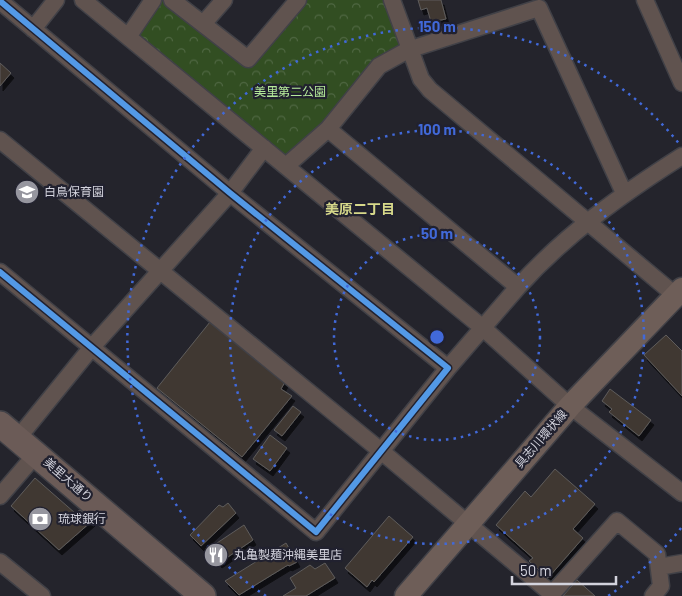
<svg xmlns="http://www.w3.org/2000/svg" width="682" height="596" font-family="Barlow,'Noto Sans JP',sans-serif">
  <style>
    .park { fill: url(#park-crowns) }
    .building { fill: #413931; stroke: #5e5c5c; filter: url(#shadow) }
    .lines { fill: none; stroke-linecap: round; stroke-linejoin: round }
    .minor-casing { stroke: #414147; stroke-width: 19 }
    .secondary-casing { stroke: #414147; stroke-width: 25 }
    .primary-casing { stroke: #414147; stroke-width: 28 }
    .minor { stroke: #60534f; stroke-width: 16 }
    .secondary { stroke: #6e5e58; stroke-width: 22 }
    .primary { stroke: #6b5b57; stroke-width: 25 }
    .cycleway-casing { stroke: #21212f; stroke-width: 9 }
    .cycleway { stroke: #5399e6; stroke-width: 6 }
    .ring { fill: none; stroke: #4169d9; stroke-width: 2.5; stroke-dasharray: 2.5 5 }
    .labels { text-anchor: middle; stroke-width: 4.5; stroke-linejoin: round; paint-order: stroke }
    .park-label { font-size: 12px; fill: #b5ea9a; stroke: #21212f }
    .poi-label { font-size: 12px; fill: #d3d3dd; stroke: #21212f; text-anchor: start }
    .street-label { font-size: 12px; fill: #d3d3dd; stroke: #21212f }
    .neighbourhood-label { font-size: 14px; font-weight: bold; fill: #d6d88a; stroke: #21212f }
    .centre { fill: #4169d9; stroke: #21212f; stroke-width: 2.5 }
    .ring-label { font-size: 15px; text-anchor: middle; font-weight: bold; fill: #4169d9; stroke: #21212f; stroke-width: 4.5; stroke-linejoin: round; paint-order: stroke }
  </style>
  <defs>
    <pattern id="park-crowns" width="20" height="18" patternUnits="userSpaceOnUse" patternTransform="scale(1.25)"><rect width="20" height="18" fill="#324e22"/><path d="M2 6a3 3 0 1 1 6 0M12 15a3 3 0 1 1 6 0" fill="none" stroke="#4f6742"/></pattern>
    <filter id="shadow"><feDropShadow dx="3" dy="5" stdDeviation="0" flood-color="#0009"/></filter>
  </defs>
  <rect width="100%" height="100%" fill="#24242c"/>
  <path class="park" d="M153,0H172L248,58L298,0H392L408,50L379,66L286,166L128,37Z"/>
  <path class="building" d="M418,0H441L446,19L431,22L427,8L421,10Z
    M0,63L11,73L0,86Z
    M210,322L285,382L281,389L292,396L242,457L157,388Z
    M666,335L682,351V396L644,355Z
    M610,389L651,420L639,436L609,412L612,409L602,401Z
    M293,406L301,412L282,436L274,430Z
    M270,435L287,448L270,471L253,459Z
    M555,469L595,504L573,529L583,538L548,578L529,561L533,558L496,525L525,491L531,497Z
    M35,478L75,513L80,510L92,521L59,550L11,506Z
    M228,503L236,513L201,546L190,535L219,505L223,507Z
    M389,516L413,537L374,582L372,580L367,587L345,568Z
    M244,525L253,540L219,563L208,549Z
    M286,543L297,562L289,566L288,565L239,595L225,581Z
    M325,563L335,578L306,596H283L296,588L290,578L310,565L315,569Z
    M577,580L595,596H563Z"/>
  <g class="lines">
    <g class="minor-casing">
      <path id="minor" d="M83,0L483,328L570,406L682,493
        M172,0L248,59L298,0
        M392,0L421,79L430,90L675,295
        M645,0L682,83
        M0,1L230,193L448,368L316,532L0,272
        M203,24L224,0
        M33,29L56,0
        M128,37L153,0
        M328,129L518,287C566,234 622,194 682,156
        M0,140L381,451L552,594
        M286,166L328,129L379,66L408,50L539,8L624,193
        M448,368L518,287
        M18,438L92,347L230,193L264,148
        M0,496L37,453
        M0,562L42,596
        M659,567L682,563
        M550,596L617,521L657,554L661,586L653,596"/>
    </g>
    <g class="secondary-casing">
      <path id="secondary" d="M406,596L570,406L682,289"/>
    </g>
    <g class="primary-casing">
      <path id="primary" d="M0,424L203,596"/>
    </g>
    <use href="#minor" class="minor"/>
    <use href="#secondary" class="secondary"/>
    <use href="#primary" class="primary"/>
    <g class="cycleway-casing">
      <path id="cycleway" d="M0,1L230,193L448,368L316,532L0,272"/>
    </g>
    <use href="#cycleway" class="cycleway"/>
  </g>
  <g class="ring">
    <circle cx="437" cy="337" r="103"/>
    <circle cx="437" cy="337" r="207"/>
    <path d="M681 528A310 310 0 0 1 608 596M266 596A310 310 0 1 1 681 146"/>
  </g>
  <defs>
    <g id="school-disc" transform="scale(1.25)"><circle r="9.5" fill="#96969f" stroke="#21212f"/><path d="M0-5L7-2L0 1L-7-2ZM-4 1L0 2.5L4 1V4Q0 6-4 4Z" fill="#fff"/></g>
    <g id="bank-disc" transform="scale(1.25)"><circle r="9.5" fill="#96969f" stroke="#21212f"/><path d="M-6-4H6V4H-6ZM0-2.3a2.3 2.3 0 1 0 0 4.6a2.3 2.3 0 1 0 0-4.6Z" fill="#fff"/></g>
    <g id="restaurant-disc" transform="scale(1.25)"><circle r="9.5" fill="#96969f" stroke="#21212f"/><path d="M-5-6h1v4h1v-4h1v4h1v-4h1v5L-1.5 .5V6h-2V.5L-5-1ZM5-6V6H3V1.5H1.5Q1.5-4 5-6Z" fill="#fff"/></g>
  </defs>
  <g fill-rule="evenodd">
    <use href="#school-disc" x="27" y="192"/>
    <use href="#bank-disc" x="40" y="519"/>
    <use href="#restaurant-disc" x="216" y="555"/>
  </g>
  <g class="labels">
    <g class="park-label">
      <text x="290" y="96">美里第二公園</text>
    </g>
    <g class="poi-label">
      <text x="44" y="196">白鳥保育園</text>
      <text x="58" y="523">琉球銀行</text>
      <text x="234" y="559">丸亀製麺沖縄美里店</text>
    </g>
    <g class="street-label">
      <text transform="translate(541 439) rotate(-49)" y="4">具志川環状線</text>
      <text transform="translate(68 480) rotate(41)" y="4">美里大通り</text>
    </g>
    <g class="neighbourhood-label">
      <text x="360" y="214">美原二丁目</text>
    </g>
  </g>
  <circle cx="437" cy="337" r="8" class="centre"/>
  <g class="ring-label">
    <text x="437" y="32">150 m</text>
    <text x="437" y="135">100 m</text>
    <text x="437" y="239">50 m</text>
  </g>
  <path d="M512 576v8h104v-8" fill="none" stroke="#d3d3dd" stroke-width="2.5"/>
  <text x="520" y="576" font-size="15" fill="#d3d3dd" stroke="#21212f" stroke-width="4" paint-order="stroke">50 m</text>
</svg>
